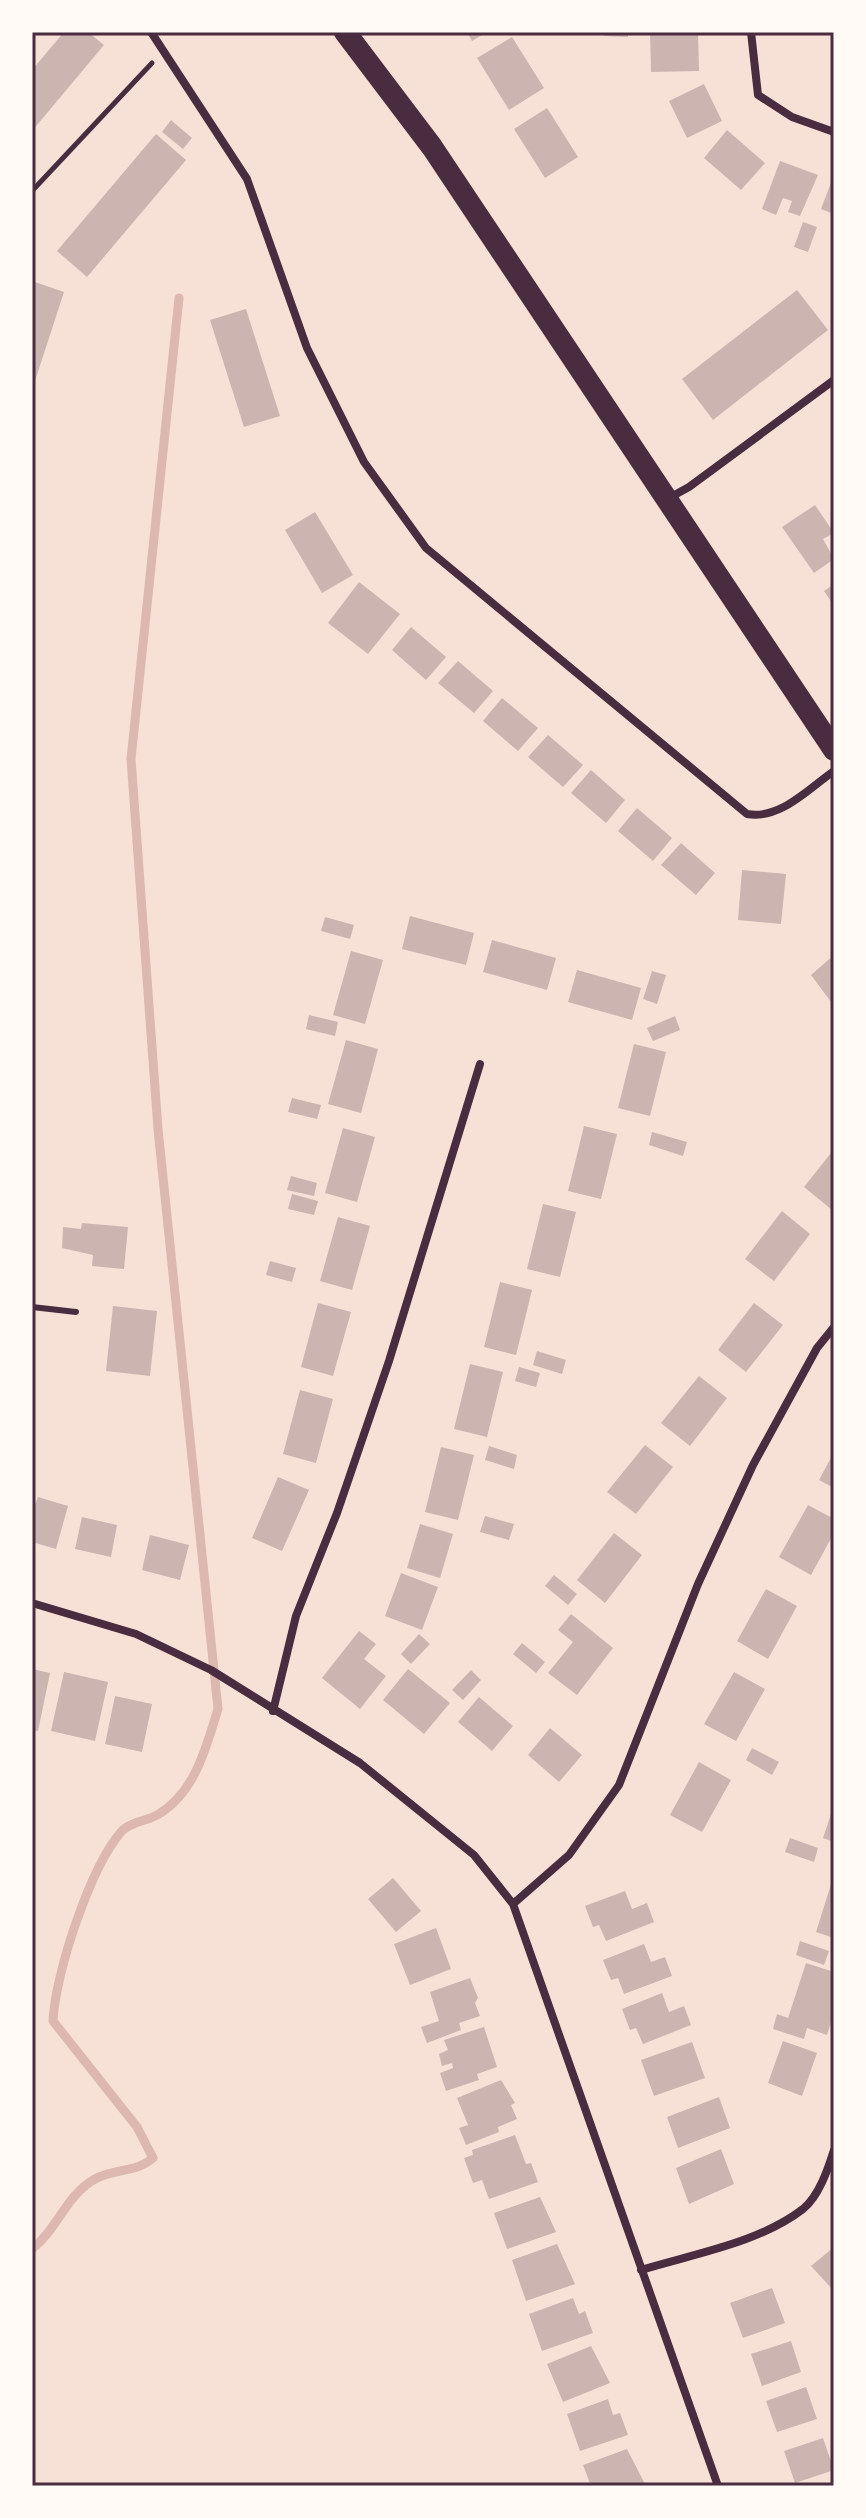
<svg xmlns="http://www.w3.org/2000/svg" width="866" height="2518" font-family="Bitter,serif">
  <style>
    .lines { fill: none; stroke-linecap: round; stroke-linejoin: round }
    .stream { stroke: #dcb8b0; stroke-width: 9 }
    .building { fill: #ccb4b1 }
    .path { stroke: #4a2c40; stroke-width: 5 }
    .service { stroke: #4a2c40; stroke-width: 6 }
    .minor { stroke: #4a2c40; stroke-width: 8 }
    .trunk { stroke: #4a2c40; stroke-width: 22 }
    .neatline { fill: none; stroke: #4a2c40; stroke-width: 3 }
  </style>
  <rect width="100%" height="100%" fill="#f7e1d7"/>
  <g class="lines">
    <path class="stream" d="M32,2249C57,2230 66,2195 95,2179C115,2168 136,2173 153,2158L137,2127L53,2021C55,1974 90,1868 121,1832C129,1822 148,1821 159,1814C196,1791 206,1747 218,1709L158,1129L131,759L179,298"/>
  </g>
  <path class="building" d="M64,32H88L104,45L32,131V70Z
    M467,32H487L472,41Z
    M604,32H628V37L604,36Z
    M650,32H698L699,71L651,72Z
    M512,37L544,88L509,110L477,58Z
    M704,84L722,121L687,138L669,101Z
    M547,108L578,157L545,178L514,129Z
    M171,120L192,138L183,149L162,132Z
    M727,130L765,163L741,190L704,158Z
    M156,134L186,160L87,277L57,251Z
    M780,161L818,175L800,216L788,212L792,201L783,198L776,215L762,209Z
    M832,180H834V214L821,209Z
    M803,222L817,227L808,252L794,247Z
    M32,281L64,292L33,387L32,386Z
    M797,290L828,330L713,420L682,379Z
    M246,309L280,416L244,427L210,320Z
    M815,505L834,533L823,539L834,559L814,573L782,527Z
    M315,512L353,575L322,593L285,530Z
    M359,582L400,614L368,654L328,623Z
    M834,584V606L824,591Z
    M411,627L446,657L426,680L392,650Z
    M458,661L493,691L474,713L438,683Z
    M502,698L538,728L518,751L483,721Z
    M548,735L583,765L563,787L528,757Z
    M591,770L625,800L606,823L571,793Z
    M637,808L672,838L653,861L618,831Z
    M681,843L715,873L696,895L661,865Z
    M742,870L786,874L781,924L738,920Z
    M410,916L474,933L466,965L402,949Z
    M325,917L354,925L350,939L321,931Z
    M492,940L556,958L547,990L483,972Z
    M351,951L383,960L365,1024L333,1015Z
    M834,955V1006L811,975Z
    M577,970L641,988L632,1020L568,1002Z
    M652,971L666,975L657,1004L643,999Z
    M309,1015L338,1022L335,1036L306,1029Z
    M675,1016L680,1030L653,1041L647,1028Z
    M346,1040L378,1049L361,1113L328,1104Z
    M634,1044L666,1052L650,1116L618,1108Z
    M292,1098L321,1105L317,1119L288,1112Z
    M584,1126L617,1134L601,1199L568,1191Z
    M343,1128L375,1137L357,1202L325,1193Z
    M652,1132L687,1142L683,1156L649,1145Z
    M834,1149V1207L832,1210L804,1187Z
    M291,1176L317,1183L314,1196L287,1190Z
    M292,1194L318,1201L314,1215L288,1209Z
    M543,1204L576,1212L560,1277L527,1269Z
    M782,1211L810,1234L774,1281L745,1259Z
    M338,1217L370,1226L352,1290L320,1281Z
    M82,1223L128,1227L124,1269L92,1266L93,1255L62,1248L63,1227L81,1229Z
    M270,1261L296,1268L292,1282L266,1275Z
    M500,1282L532,1290L516,1355L484,1347Z
    M318,1303L351,1312L333,1376L301,1367Z
    M754,1303L783,1325L746,1372L718,1350Z
    M113,1306L157,1311L150,1376L106,1371Z
    M537,1351L566,1360L562,1374L533,1365Z
    M470,1364L503,1372L487,1437L454,1429Z
    M519,1367L540,1373L536,1387L515,1381Z
    M699,1376L727,1398L690,1446L661,1423Z
    M300,1390L333,1399L316,1463L283,1454Z
    M645,1445L673,1467L636,1514L607,1492Z
    M489,1446L517,1455L514,1469L485,1460Z
    M441,1447L474,1455L458,1520L425,1512Z
    M834,1452V1488L819,1480Z
    M278,1477L309,1490L282,1551L252,1538Z
    M38,1497L68,1506L56,1549L32,1542V1504L35,1505Z
    M808,1505L834,1519V1533L811,1575L779,1557Z
    M485,1516L514,1524L509,1540L480,1532Z
    M82,1517L117,1525L111,1557L75,1549Z
    M420,1524L453,1534L440,1578L407,1568Z
    M614,1533L642,1555L605,1603L577,1580Z
    M150,1535L189,1545L180,1580L142,1570Z
    M401,1573L438,1587L422,1630L385,1616Z
    M554,1575L577,1594L568,1605L545,1586Z
    M766,1589L797,1606L768,1659L737,1641Z
    M571,1614L613,1648L577,1695L548,1673L573,1642L558,1630Z
    M359,1631L376,1644L364,1659L386,1676L360,1709L322,1678Z
    M419,1634L430,1644L411,1664L401,1654Z
    M522,1643L545,1662L536,1673L513,1654Z
    M32,1669L50,1673L38,1731L32,1730Z
    M408,1669L450,1703L424,1734L383,1700Z
    M471,1670L481,1680L463,1700L452,1690Z
    M64,1672L108,1682L95,1741L51,1731Z
    M734,1672L765,1689L736,1741L704,1724Z
    M115,1696L152,1704L142,1752L105,1744Z
    M479,1697L513,1726L492,1751L458,1722Z
    M550,1728L582,1755L559,1782L528,1755Z
    M752,1748L779,1762L772,1775L746,1760Z
    M699,1762L731,1780L702,1832L670,1815Z
    M831,1814L834,1815V1842L823,1838Z
    M790,1838L818,1848L814,1862L785,1852Z
    M393,1878L421,1911L396,1932L368,1899Z
    M833,1878H834V1938L816,1932Z
    M625,1891L632,1909L647,1903L654,1922L606,1941L599,1925L593,1927L585,1906Z
    M436,1928L451,1969L410,1985L394,1944Z
    M800,1941L829,1951L824,1965L796,1955Z
    M644,1944L651,1962L665,1957L672,1976L624,1994L618,1978L611,1980L603,1960Z
    M806,1963L834,1972V2013L827,2035L807,2028L804,2039L773,2029L777,2014L788,2018Z
    M470,1978L478,1998L475,2003L480,2016L459,2023L461,2030L427,2043L421,2027L439,2021L430,1992Z
    M662,1993L669,2012L684,2006L691,2025L643,2044L636,2028L630,2030L622,2009Z
    M484,2027L497,2067L477,2074L479,2080L446,2091L440,2073L453,2068L452,2063L442,2066L439,2054L448,2050L444,2040Z
    M783,2041L817,2053L802,2096L768,2083Z
    M692,2042L705,2078L654,2096L641,2060Z
    M501,2080L515,2103L511,2105L517,2119L498,2127L499,2132L466,2145L459,2128L468,2125L457,2098Z
    M719,2097L730,2128L678,2148L667,2117Z
    M515,2135L526,2164L531,2163L538,2182L489,2199L482,2180L473,2183L464,2158L473,2155L472,2150Z
    M721,2149L734,2184L689,2204L676,2168Z
    M540,2197L556,2232L507,2249L494,2213Z
    M557,2244L575,2284L526,2301L512,2260Z
    M834,2247V2291L811,2266Z
    M772,2288L785,2323L743,2338L730,2303Z
    M573,2298L579,2314L585,2311L593,2333L542,2351L529,2314Z
    M791,2341L801,2372L762,2386L751,2354Z
    M591,2346L610,2383L563,2402L547,2364Z
    M806,2387L817,2419L777,2432L766,2401Z
    M608,2399L613,2415L620,2413L628,2435L580,2451L567,2414Z
    M823,2438L834,2470L795,2483L784,2451Z
    M627,2449L646,2486H591L583,2465Z"/>
  <g class="lines">
    <path class="path" d="M32,191L152,63"/>
    <path class="service" d="M32,1307L76,1312"/>
    <path class="minor" d="M151,32L247,179L307,348L364,462L426,548L747,814C780,820 808,789 834,771
      M751,32L758,95L792,117L834,132
      M669,498L689,487L834,380
      M32,1603L136,1634L211,1670L360,1763L474,1855L513,1904L718,2486
      M273,1711L296,1616L337,1513L389,1361L480,1064
      M513,1904L569,1855L619,1785L698,1584L753,1465L817,1348L834,1327
      M641,2270C693,2254 759,2243 803,2209C819,2196 828,2169 834,2150"/>
    <path class="trunk" d="M345,32L432,147L834,750"/>
  </g>
  <rect width="866" height="2518" fill="none" stroke="#fffaf5" stroke-width="68"/>
  <rect x="34" y="34" width="798" height="2450" class="neatline"/>
</svg>
